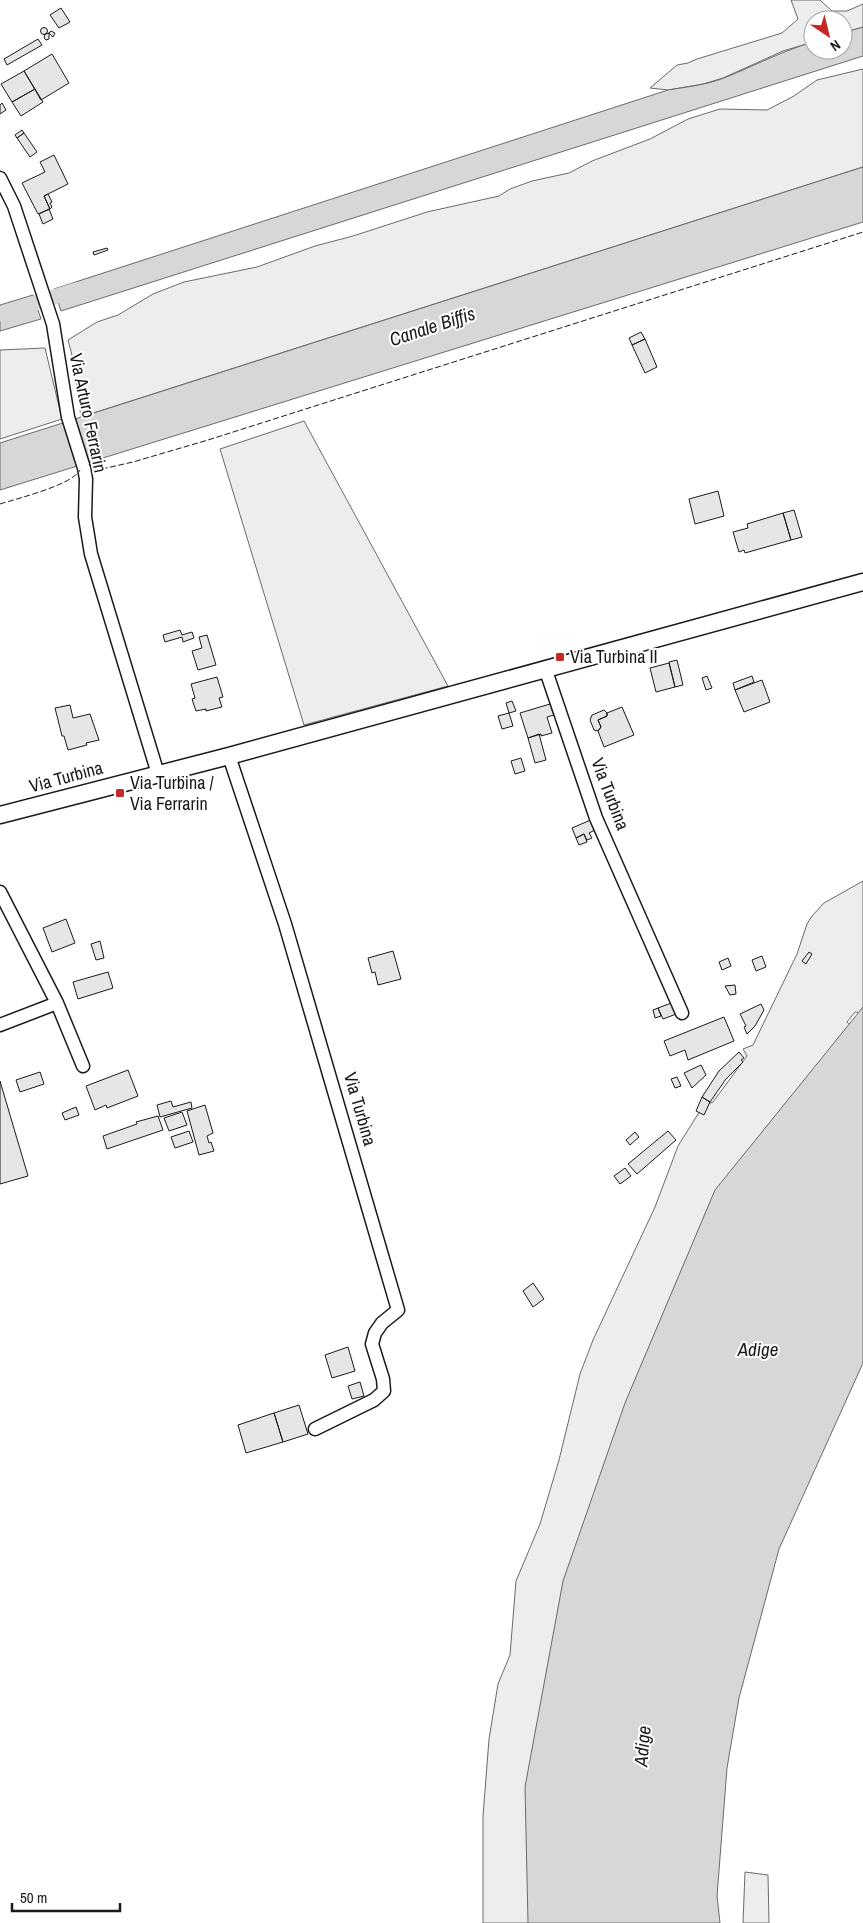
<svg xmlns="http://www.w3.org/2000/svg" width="863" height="1923" font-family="'Archivo Narrow',sans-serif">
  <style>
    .built { fill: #ededed; stroke: #6a6a6a }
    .water { fill: #d7d7d7; stroke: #6a6a6a }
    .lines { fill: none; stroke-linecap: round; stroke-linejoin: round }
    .canal { stroke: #d7d7d7; stroke-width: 15 }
    .building { fill: #e6e6e6; stroke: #1a1a1a }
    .minor-casing { stroke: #1a1a1a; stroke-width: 15 }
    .tertiary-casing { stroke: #1a1a1a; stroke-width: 19 }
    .minor { stroke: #fff; stroke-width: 12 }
    .tertiary { stroke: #fff; stroke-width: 16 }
    .fence { stroke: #1a1a1a; stroke-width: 1; stroke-dasharray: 6 2.5; stroke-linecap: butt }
    .poi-dot { fill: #c62828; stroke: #fff; stroke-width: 2 }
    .labels { text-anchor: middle; stroke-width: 4; stroke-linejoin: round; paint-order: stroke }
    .street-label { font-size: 18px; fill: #1a1a1a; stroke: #fff }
    .poi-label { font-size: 18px; fill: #1a1a1a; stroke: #fff; text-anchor: start }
    .water-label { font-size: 19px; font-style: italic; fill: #1a1a1a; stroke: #fff }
  </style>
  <rect width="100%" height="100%" fill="#fff"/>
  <path class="built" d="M791,0H820L832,11H847L863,4V27L843,33V20H813V42L783,51L723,78L703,84L668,90L650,88L677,65L688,63L697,59L782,33L798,19Z
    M863,69V167L81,417L73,359L68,340L97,322L118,315L153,294L184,282L257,267L315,246L353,236L427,212L499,196L510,189L532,181L569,173L592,161L650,139L688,119L720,109L767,110L794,96L817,80Z
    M45,348L62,419L0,439V350Z
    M304,421L448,686L304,725L220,449Z
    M863,881V1013L855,1012L847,1022L859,1033L556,1923H483V1816L489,1739L498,1684L510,1655L516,1581L540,1524L559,1460L580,1374L593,1340L655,1207L678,1146L703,1106L713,1102L747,1056L743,1049L753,1045L797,954L807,924L812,916L824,903Z
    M745,1872L768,1875L769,1923H743Z"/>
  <path class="water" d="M863,27V56L61,311L54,289L668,90C686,87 706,85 724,78C754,66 782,51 813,42V50H843V33Z
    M863,167V222L0,490V443Z
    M33,295L41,319L0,331V305Z
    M863,1007V1363L779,1549L739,1698L727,1768L717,1896L720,1923H528L525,1787L563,1581L625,1403L715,1190Z"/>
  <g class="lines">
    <path class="canal" d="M0,314L76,290"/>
  </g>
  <path class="building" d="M61,8L70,22L59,28L50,15Z
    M40.5 31a3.5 3.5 0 1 1 7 0a3.5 3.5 0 1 1-7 0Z
    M51,31L55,33L53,37L49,33Z
    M49,33V39L46,40L44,38L45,34Z
    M38,39L42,45L7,65L4,59Z
    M52,54L69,83L41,100L24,71Z
    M24,71L35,89L12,102L1,84Z
    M35,89L43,102L21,116L12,102Z
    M2,103L6,110L0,114V105Z
    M22,130L24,133L17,138L15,135Z
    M24,133L37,152L30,157L17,138Z
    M54,155L68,184L44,196L50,209L38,214L22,183L45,172L40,162Z
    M48,194L52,202L50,203L52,207L50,209L44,196Z
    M49,209L53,219L43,224L39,214Z
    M107,248L108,250L94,255L93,252Z
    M641,332L645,339L632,345L629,338Z
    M645,339L657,367L645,373L632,345Z
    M718,491L724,516L695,524L689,499Z
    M794,510L802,537L791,540L783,513Z
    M783,513L791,540L745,553L744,550L739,552L733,532L748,528L747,524Z
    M180,630L182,635L192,632L194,638L183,642L182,637L165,642L163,635Z
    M207,635L216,665L198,670L192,651L202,648L199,637Z
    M677,660L683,685L675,687L669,662Z
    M669,663L675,687L656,692L650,668Z
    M707,676L712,688L706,690L702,678Z
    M752,676L754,682L735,690L733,683Z
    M217,677L223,697L219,698L222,707L206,711V709L196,711L192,699L195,698L191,684Z
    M762,680L770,702L744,712L735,690Z
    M512,701L516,711L509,713L506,703Z
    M550,704L554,715L547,717L552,733L541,736V734L528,738L520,713Z
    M70,705L73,718L90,714L99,740L86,743L87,745L68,750L64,736H62L55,708Z
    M622,707L634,735L604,747L598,731L601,727L598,720L607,716V713Z
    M604,710L607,713V716L598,720L601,727L598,731L594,730L590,720L592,715Z
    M509,713L513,726L502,729L498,716Z
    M539,734L546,760L535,763L528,738Z
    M521,758L525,771L515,774L511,761Z
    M593,819L597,829L589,833L592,838L587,840L584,834L576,838L572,828Z
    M584,834L587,842L579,845L576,838Z
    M66,919L75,943L52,952L43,928Z
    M100,941L104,958L96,960L91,944Z
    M393,951L401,979L378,985L375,972L372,973L368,958Z
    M809,952L812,954L806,964L802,961Z
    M762,956L766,967L756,971L752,960Z
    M728,958L731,966L722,970L719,962Z
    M108,972L113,988L78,999L73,982Z
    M735,985L736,994L730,995L725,986Z
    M674,1002L679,1013L663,1019L658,1008Z
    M761,1004L764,1010L755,1026L747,1034L744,1027L746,1026L740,1014Z
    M658,1008L661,1016L655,1018L653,1010Z
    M724,1017L734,1041L688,1060L685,1050L670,1056L664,1041Z
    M739,1052L744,1058L741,1060L743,1062L726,1079L710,1102L702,1097L719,1071Z
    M701,1065L706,1075L692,1088L684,1073Z
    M128,1070L138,1096L107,1108L106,1105L95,1110L86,1086Z
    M40,1072L44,1084L20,1092L16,1080Z
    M677,1077L681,1086L675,1088L671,1079Z
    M0,1081L28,1176L0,1184Z
    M702,1097L710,1102L704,1115L696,1111Z
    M171,1101L173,1107L191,1102L192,1108L160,1117L157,1105Z
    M205,1105L213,1133L207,1136L209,1143L211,1142L214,1151L199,1155L187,1111Z
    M76,1107L79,1115L65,1120L62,1113Z
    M182,1112L187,1125L169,1131L164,1118Z
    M158,1116L163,1130L107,1149L103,1136L137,1124L136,1122Z
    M189,1131L193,1142L175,1148L171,1137Z
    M668,1131L676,1140L637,1174L628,1164Z
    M635,1132L639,1137L630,1145L626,1140Z
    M625,1168L631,1176L620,1184L614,1176Z
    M533,1283L544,1299L533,1307L523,1291Z
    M348,1347L355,1371L332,1378L325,1355Z
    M360,1382L364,1396L352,1399L348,1386Z
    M299,1405L308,1434L283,1442L274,1413Z
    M274,1413L283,1442L246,1453L238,1425Z"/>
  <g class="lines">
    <g class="minor-casing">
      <path id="minor" d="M0,178L14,206L53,324L68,417L84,468L86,479L85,517L91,554L158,774
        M545,668L596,818L682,1013
        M229,756L285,924L398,1310L382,1323L375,1333L372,1344L383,1379L384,1391L374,1400L315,1429
        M0,892L57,1003L83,1066
        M0,1025L57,1003"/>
    </g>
    <g class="tertiary-casing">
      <path id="tertiary" d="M0,815L229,756L863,582"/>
    </g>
    <use href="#minor" class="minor"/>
    <use href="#tertiary" class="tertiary"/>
    <path class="fence" d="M89,464L93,471L133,462L208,440L863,232
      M0,504C19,498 72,485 80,470"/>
  </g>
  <g class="poi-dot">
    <rect x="555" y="652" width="10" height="10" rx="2.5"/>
    <rect x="115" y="788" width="10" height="10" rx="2.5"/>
  </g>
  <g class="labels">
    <g class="street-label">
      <text transform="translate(88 413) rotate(78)" y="6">Via Arturo Ferrarin</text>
      <text transform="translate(66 777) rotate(-15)" y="6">Via Turbina</text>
      <text transform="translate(610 794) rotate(69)" y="6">Via Turbina</text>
      <text transform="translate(360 1109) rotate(74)" y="6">Via Turbina</text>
    </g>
    <g class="poi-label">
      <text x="570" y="663">Via Turbina II</text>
      <text x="130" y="789">Via Turbina /<tspan x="130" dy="21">Via Ferrarin</tspan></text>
    </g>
    <g class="water-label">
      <text transform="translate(432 326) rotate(-18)" y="7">Canale Biffis</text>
      <text x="758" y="1356">Adige</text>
      <text transform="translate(642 1746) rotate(-85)" y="7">Adige</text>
    </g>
  </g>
  <g transform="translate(828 35) rotate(145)"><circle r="24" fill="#ffffff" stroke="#a3a3a3"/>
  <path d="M0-4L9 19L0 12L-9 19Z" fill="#c62828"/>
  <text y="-8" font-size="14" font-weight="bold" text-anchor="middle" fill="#1a1a1a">N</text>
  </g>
  <path d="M12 1903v8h108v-8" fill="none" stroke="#1a1a1a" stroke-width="2.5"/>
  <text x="20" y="1903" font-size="15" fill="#1a1a1a" stroke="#ffffff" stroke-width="4" paint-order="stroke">50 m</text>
</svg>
